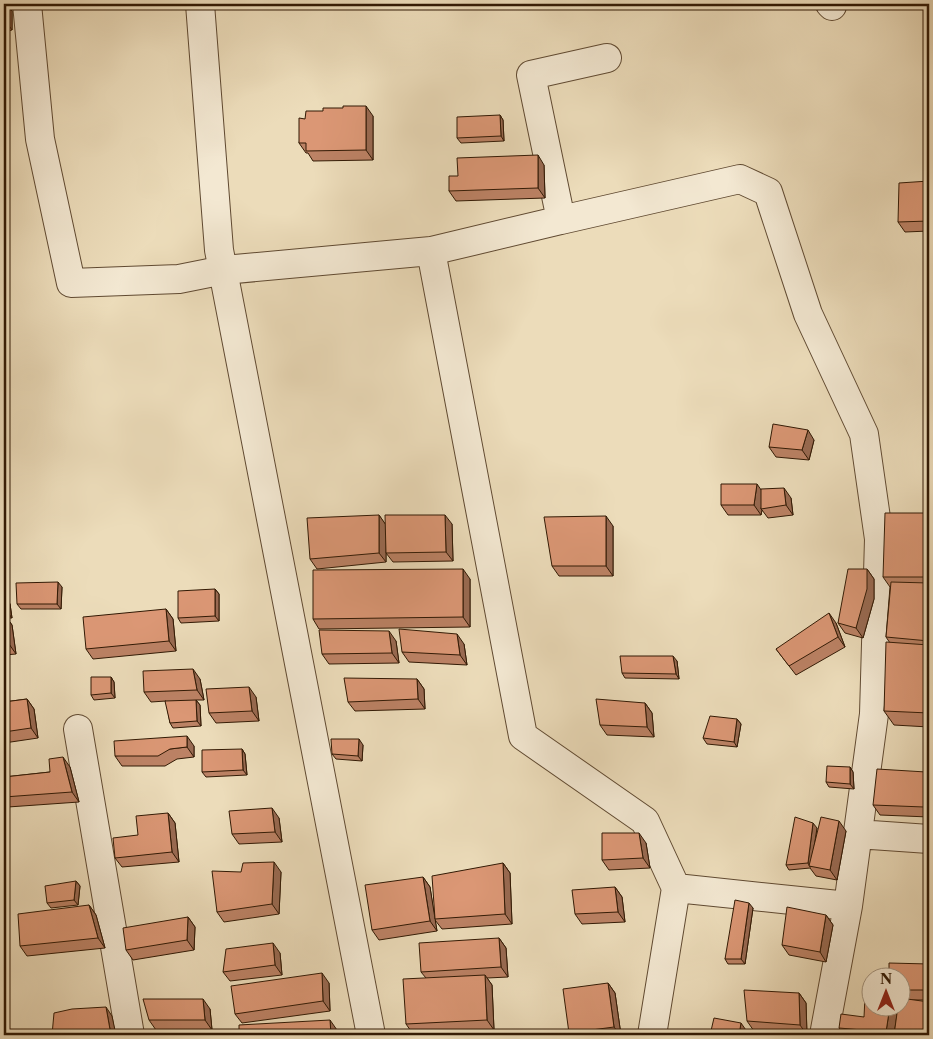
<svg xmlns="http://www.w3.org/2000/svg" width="933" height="1039" font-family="'Libre Caslon Text',serif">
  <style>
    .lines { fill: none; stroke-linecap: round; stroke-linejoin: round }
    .minor-casing { stroke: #604a32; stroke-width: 30 }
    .tertiary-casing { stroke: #604a32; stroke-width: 30 }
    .minor { stroke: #f3e8d2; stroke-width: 28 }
    .tertiary { stroke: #f3e8d2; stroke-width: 28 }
    .wall { fill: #bc8265; stroke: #311904 }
    .shaded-wall { fill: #996a52; stroke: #311904 }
    .building { fill: #db9775; stroke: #311904 }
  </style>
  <rect width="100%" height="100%" fill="#ecdcba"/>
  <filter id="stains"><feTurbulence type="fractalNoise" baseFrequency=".004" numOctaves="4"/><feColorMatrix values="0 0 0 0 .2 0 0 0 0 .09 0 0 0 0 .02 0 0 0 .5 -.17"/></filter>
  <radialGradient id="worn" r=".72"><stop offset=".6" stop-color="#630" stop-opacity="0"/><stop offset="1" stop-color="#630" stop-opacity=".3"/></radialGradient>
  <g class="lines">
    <g class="minor-casing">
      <path id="minor" d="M27,4L40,139L71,283L179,279L224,270L431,251L561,220L531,75L607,58
        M830,4L832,6
        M561,220L740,179L768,192L808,314L864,434L879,539L874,714L848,906L824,1035
        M431,251L523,736L645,821L676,888L652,1035
        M78,729L130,1035
        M857,834L929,839
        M676,888L848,906"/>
    </g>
    <g class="tertiary-casing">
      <path id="tertiary" d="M200,4L219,250L371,1035"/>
    </g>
    <use href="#minor" class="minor"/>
    <use href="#tertiary" class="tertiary"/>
  </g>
  <path class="wall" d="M4,4H11V7H9L12,11V30L4,32Z
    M500,115L503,120L504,141L461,143L457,138Z
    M373,116V160L313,161L308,153H306L299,143L305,119Z
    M544,165L545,198L456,201L449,191L458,176Z
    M929,181V231L905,232L898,222Z
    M814,440L809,460L776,457L769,447Z
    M761,490L791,498L793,515L768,518L762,510L761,515H728L721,505Z
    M929,513V727L894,725L884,711L890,643L886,637L890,587L883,577Z
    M379,515L385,524H452L453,561L393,562L386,553V562L317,569L310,559Z
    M613,526V576H559L552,566Z
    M867,569L874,579V599L863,638L845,633L838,623Z
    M470,579V627L319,629L313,619Z
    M62,587L61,609H21L17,604Z
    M215,589L219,594V621L181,623L178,618Z
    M7,599L10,604L12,618H7L12,625L16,654L4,655V600Z
    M166,609L173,619L176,651L93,659L86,649Z
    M836,623L845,647L796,675L776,649Z
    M396,641L399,663L329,664L322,654Z
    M464,644L467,665L409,662L402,652Z
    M677,661L679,679L625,678L622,673Z
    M111,677L114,682L115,698L94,700L91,695Z
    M200,679L204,700H196L200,705L201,726L173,728L170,723L166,701L151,702L144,692Z
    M417,679L424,689L425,709L355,711L348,702Z
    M256,697L259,721L216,723L209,713Z
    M27,699L34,709L38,738L4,743V702Z
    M645,703L652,713L654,737L607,735L600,725Z
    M737,719L741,724L737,747L707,744L703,738Z
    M363,745L362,761L336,759L332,754Z
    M194,746V757L177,759L165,766H122L115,756Z
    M242,749L245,754L247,775L206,777L202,772Z
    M70,767L79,802L8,807L4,800V777L50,772Z
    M850,767L853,772L854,789L829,787L826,782Z
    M926,772L929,776V817L880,815L873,805Z
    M168,813L175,823L179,862L122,867L115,858Z
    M279,818L282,842L239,844L232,834Z
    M817,828L815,841L846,831L837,880L816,876L810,868L789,870L786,865Z
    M646,843L650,868L609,870L602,860Z
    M503,863L510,873L512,924L442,929L435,920L437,931L379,940L372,930L423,877L430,887L434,914Z
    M241,872H281L279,914L224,922L217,912Z
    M76,881L80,886L78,905L51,908L47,903Z
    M615,887L622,897L625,922L582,924L575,914Z
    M89,905L96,915L105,948L27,956L20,946Z
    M753,908L745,964H728L725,959Z
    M826,915L833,925L826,962L789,955L782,945Z
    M188,917L195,927L194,950L133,960L126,950Z
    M499,938L506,948L508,977L487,978L492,985L494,1030L413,1034L406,1024L426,978L421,972Z
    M280,953L282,975L230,981L223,972Z
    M929,964V1000H912L894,1035H835H844L839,1028L864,1017L900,1006V976Z
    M329,983L330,1011L242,1023L235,1014Z
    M608,983L615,993L621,1035H570L569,1033Z
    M799,993L806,1003L807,1035L754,1031L747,1021Z
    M210,1009L212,1030H156L149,1020Z"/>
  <path class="shaded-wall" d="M5,4H7L12,11V30L5,20Z
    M366,106L373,116V160L366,150Z
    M500,115L503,120L504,141L501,136Z
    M538,155L544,165L545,198L538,188Z
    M808,430L814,440L809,460L802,450Z
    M757,484L764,494L761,509L762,510L761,515L754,505Z
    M784,488L791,498L793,515L786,505Z
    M379,515L386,525V562L379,553Z
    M445,515L452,524L453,561L446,552Z
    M606,516L613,526V576L606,566Z
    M463,569L470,579V627L463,617Z
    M867,569L874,579V599L863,638L856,628Z
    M58,582L62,587L61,609L57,604Z
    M215,589L219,594V621L215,616Z
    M7,599L10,604L12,618L8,613Z
    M166,609L173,619L176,651L169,641Z
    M829,613L836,623L845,647L838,637Z
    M5,615L12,625L16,654L9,644Z
    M389,631L396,641L399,663L392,653Z
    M457,634L464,644L467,665L460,655Z
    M673,656L677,661L679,679L676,674Z
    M193,669L200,679L204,700L197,690Z
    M111,677L114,682L115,698L111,693Z
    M417,679L424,689L425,709L418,699Z
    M249,687L256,697L259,721L252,711Z
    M27,699L34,709L38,738L31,728Z
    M196,700L200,705L201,726L197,721Z
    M645,703L652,713L654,737L647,727Z
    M737,719L741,724L737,747L734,742Z
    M187,736L194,746V757L187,747Z
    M359,739L363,745L362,761L358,756Z
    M242,749L245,754L247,775L243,770Z
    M63,757L70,767L79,802L72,792Z
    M850,767L853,772L854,789L850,784Z
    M926,772L929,776V815L924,807Z
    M272,808L279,818L282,842L275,832Z
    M168,813L175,823L179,862L172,852Z
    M839,821L846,831L837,880L830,870Z
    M813,823L817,828L811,867H810L808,863Z
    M639,833L646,843L650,868L643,858Z
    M274,862L281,872L279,914L272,904Z
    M503,863L510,873L512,924L505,914Z
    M423,877L430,887L437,931L430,921Z
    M76,881L80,886L78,905L74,900Z
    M615,887L622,897L625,922L618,912Z
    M749,903L753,908L745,964L741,959Z
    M89,905L96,915L105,948L98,938Z
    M826,915L833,925L826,962L820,952Z
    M188,917L195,927L194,950L187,940Z
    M499,938L506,948L508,977L501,967Z
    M273,943L280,953L282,975L275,965Z
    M322,973L329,983L330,1011L323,1001Z
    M485,975L492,985L494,1030L487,1020Z
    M608,983L615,993L621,1035H620L614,1027Z
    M799,993L806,1003L807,1035L800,1025Z
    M203,999L210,1009L212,1030L205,1020Z
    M890,1006H898V1008L894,1035H889L886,1032Z
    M106,1007L112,1016L116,1035H111Z
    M330,1020L337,1030V1035H331Z
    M741,1023L748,1033L747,1035H739Z"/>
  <path class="building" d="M4,4H5V20L4,21Z
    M343,106H366V150L306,151V143H299V118L305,119L306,111H323V108H343Z
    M500,115L501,136L457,138V117Z
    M538,155V188L449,191V176H458L457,158Z
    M929,181V221L898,222L899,183Z
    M773,424L808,430L802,450L769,447Z
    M721,484H757L754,505H721Z
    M784,488L786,505L761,509V489Z
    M885,513H929V577H883Z
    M379,515V553L310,559L307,518Z
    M385,515H445L446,552L386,553Z
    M606,516V566H552L544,517Z
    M463,569V617L313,619V570Z
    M848,569H867V589L856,628L838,623Z
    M58,582L57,604H17L16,583Z
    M891,582L929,583V641L886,637Z
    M215,589V616L178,618V591Z
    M7,599L8,613H4V600Z
    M166,609L169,641L86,649L83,617Z
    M829,613L838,637L789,666L776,649Z
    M4,615H5L9,644L4,645Z
    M399,629L457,634L460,655L402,652Z
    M319,630L389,631L392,653L322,654Z
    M886,642L929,645V713L884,711Z
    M620,656H673L676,674L622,673Z
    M193,669L197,690L144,692L143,671Z
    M91,677H111V693L91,695Z
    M344,678L417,679L418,699L348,702Z
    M249,687L252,711L209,713L206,689Z
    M27,699L31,728L4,732V702Z
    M596,699L645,703L647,727L600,725Z
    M196,700L197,721L170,723L165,701Z
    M710,716L737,719L734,742L703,738Z
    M187,736V747L170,749L158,756H115L114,741Z
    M331,739H359L358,756L332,754Z
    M242,749L243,770L202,772V750Z
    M63,757L72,792L4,797V777L50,772L49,759Z
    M827,766L850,767V784L826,782Z
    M877,769L926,772L924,807L873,805Z
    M272,808L275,832L232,834L229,811Z
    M168,813L172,852L115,858L113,838L138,835L136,816Z
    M795,817L813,823L808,863L786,865Z
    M821,817L839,821L830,870L809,866Z
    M602,833H639L643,858L602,860Z
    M274,862L272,904L217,912L212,871L241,872L243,863Z
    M503,863L505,914L435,919L432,876Z
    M423,877L430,921L372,930L365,885Z
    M76,881L74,900L47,903L45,886Z
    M615,887L618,912L575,914L572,890Z
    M735,900L749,903L741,959H725Z
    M89,905L98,938L20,946L18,914Z
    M787,907L826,915L820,952L782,945Z
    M188,917L187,940L126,950L123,928Z
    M499,938L501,967L421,972L419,943Z
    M273,943L275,965L223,972L226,949Z
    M889,963L929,964V990H900V976H889Z
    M322,973L323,1001L235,1014L231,986Z
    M485,975L487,1020L406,1024L403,979Z
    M608,983L614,1027L569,1033L563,989Z
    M744,990L799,993L800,1025L747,1021Z
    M865,997H870V1006H890L886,1032L839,1028L841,1014L864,1017Z
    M900,998L929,1002V1035H894L898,1006H900Z
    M143,999H203L205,1020H149Z
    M106,1007L111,1035H52L54,1013L72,1009Z
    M714,1018L741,1023L739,1035H710Z
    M330,1020L331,1035H239V1025Z
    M513,1033V1035H471Z"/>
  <rect width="933" height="1039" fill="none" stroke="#ecdcba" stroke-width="20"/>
  <rect x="5" y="5" width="923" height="1029" fill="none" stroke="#311904" stroke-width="2.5"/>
  <rect x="10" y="10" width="913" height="1019" fill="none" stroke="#311904"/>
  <g transform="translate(886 992)"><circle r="24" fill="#f3e8d2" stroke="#a59580"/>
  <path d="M0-4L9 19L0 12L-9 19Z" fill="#8f2418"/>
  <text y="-8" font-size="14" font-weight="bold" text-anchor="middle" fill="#311904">N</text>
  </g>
  <rect width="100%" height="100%" filter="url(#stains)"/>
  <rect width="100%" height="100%" fill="url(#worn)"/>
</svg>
